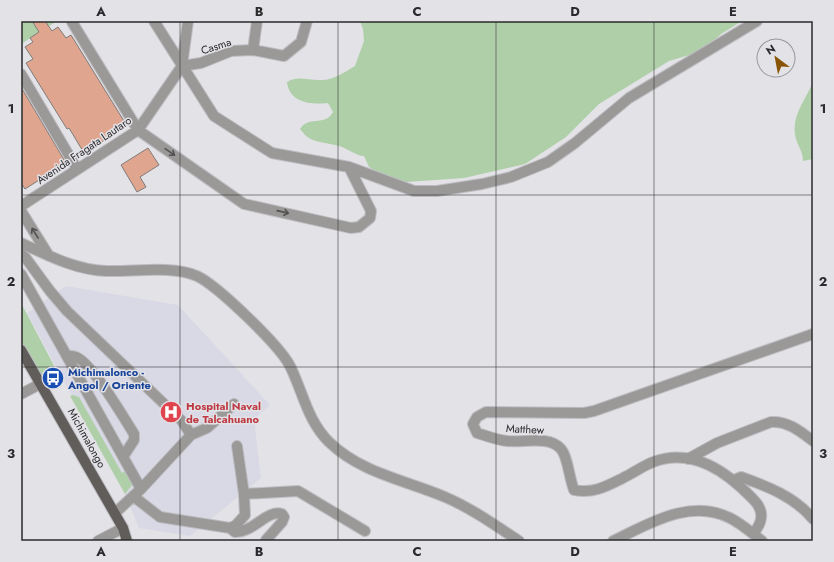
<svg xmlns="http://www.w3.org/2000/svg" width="834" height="562" font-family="Jost,sans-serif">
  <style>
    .built { fill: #d9d9e6 }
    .green { fill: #afcfa8 }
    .building { fill: #dfa58f; stroke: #807b79 }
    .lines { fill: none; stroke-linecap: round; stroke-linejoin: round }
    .minor-casing { stroke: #bdbdc2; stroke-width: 12 }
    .major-casing { stroke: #bdbdc2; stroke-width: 12 }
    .minor { stroke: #9b9998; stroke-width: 10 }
    .major { stroke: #615d5b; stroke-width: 10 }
    .oneway { stroke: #525252 }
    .grid { fill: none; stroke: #2b2b2d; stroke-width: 1; stroke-opacity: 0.55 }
    .labels { text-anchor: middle; stroke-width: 3; stroke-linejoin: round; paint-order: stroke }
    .street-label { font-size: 11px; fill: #2b2b2d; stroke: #e2e2e7 }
    .transit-label { font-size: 11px; font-weight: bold; fill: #164399; stroke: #e2e2e7; text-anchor: start }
    .health-label { font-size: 11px; font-weight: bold; fill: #be3a42; stroke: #e2e2e7; text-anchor: start }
    .neatline { fill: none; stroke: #2b2b2d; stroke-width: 1.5 }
    .grid-label { font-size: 13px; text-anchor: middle; font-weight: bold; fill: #2b2b2d }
  </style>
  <rect width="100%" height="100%" fill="#e2e2e7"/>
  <path class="built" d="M66,286L178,305L270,405L254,419L261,478L190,536L139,528L125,494L27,313Z"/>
  <path class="green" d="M21,21H57L21,44Z
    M360,21H742L721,34L709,45L696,53L669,61L599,104L566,137L525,164L464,178L406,182L381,175L369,167L364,156C356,156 347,148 339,146C329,143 318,143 309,138C305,136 303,132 300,129C309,115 325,127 333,112L328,103C312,105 289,103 287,82C299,75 309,81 322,80C333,80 345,72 355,66L364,41L363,29Z
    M813,82V159L803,161C803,150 796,144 795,134C792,115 806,99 813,82Z
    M21,303L60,377L52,382L40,374L21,342Z
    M73,395L79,397L122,473L127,470L133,484L125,494L70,396Z"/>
  <path class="building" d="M32,21H45L52,31L58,27L66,38L71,35L127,126L84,153L69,128L67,129L26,63L33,59L25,47L33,42L30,38L39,32Z
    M21,87L66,163L25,189L21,183Z
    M148,148L159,165L140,177L146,187L137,192L121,165Z"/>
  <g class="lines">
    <g class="minor-casing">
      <path id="minor" d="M154,21L214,116L272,153L349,167L414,191H437L482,184L511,177L548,162L575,143L629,98L757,21
        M72,22L138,130L244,204L351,228L359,227L370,218L371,211L349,167
        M253,50L284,56L301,42L307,21
        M182,66L201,63L231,51L253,50L257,21
        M21,74L77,169
        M21,206L138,130L182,66L188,21
        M21,211L49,256
        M21,243C47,255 76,270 106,271C133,272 172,265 197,276C218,286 280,346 290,366C303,392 307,420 329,442C361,473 405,480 445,497C471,508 495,525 519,541
        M21,254L25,257L50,291L67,311L182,421L191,435L141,489L115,513
        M21,274L141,489
        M66,355C69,356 73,356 76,357C92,363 124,418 134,434V440L123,457
        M21,394L42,383
        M191,435L207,428L234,404
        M688,459L717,443L771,422C788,421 800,431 813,441
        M734,480L741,477C767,486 795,497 813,519
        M244,494L298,491L365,531
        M133,496L160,517L230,528L236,525L245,515L244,494L237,446
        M230,528L235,532C253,533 267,509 282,514L284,517L282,522L266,540
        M753,534C763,522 765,511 753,499C727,472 693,447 653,462C643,466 633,473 623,478C607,486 593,494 574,490C569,478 568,457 561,449C549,435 523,443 507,441C497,440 487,436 477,433L473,424L477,417L486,412L584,413L594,411L813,334
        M98,541L123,528
        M613,541C649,524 689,498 730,518C742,524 752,533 762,541"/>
    </g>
    <g class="major-casing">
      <path id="major" d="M21,350L123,528L127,541"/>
    </g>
    <use href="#minor" class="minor"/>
    <use href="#major" class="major"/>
  </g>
  <defs><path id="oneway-shaft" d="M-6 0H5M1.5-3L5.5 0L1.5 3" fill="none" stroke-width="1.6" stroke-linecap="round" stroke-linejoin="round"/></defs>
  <g class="oneway">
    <use href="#oneway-shaft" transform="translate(170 152) rotate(35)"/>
    <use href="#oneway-shaft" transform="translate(283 212) rotate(13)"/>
    <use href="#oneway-shaft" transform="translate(35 233) rotate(-122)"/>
  </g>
  <path class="grid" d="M180,21V541M338,21V541M496,21V541M654,21V541M21,195H813M21,367H813"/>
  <defs>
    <g id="bus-disc" transform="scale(1.15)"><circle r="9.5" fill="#1a4fb4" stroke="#e2e2e7"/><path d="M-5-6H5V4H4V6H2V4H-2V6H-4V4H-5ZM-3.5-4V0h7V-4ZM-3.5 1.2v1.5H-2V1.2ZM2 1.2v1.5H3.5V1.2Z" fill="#fff"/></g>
    <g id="hospital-disc" transform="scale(1.15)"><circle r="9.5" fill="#e0444e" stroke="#e2e2e7"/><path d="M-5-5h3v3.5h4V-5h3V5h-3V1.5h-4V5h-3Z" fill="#fff"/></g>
  </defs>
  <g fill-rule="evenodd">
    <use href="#bus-disc" x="53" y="378"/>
    <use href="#hospital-disc" x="171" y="412"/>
  </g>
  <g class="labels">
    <g class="street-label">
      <text transform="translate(216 46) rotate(-18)" y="4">Casma</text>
      <text transform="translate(84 150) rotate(-34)" y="4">Avenida Fragata Lautaro</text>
      <text transform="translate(525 429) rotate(3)" y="4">Matthew</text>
      <text transform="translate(87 438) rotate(61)" y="4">Michimalongo</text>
    </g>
    <g class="transit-label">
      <text x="68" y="376">Michimalonco -<tspan x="68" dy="13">Angol / Oriente</tspan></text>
    </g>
    <g class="health-label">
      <text x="186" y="410">Hospital Naval<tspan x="186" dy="13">de Talcahuano</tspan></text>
    </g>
  </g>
  <rect width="834" height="562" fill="none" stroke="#e2e2e7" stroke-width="44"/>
  <g transform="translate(776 58) rotate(328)"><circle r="19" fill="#e2e2e7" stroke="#99999d"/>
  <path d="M0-3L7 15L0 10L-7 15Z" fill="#895401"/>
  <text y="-6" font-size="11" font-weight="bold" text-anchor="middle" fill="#2b2b2d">N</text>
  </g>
  <rect x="22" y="22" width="790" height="518" class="neatline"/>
  <g class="grid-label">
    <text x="101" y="16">A</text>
    <text x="259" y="16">B</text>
    <text x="417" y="16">C</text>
    <text x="575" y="16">D</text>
    <text x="733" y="16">E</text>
    <text x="11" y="113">1</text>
    <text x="823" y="113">1</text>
    <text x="11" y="286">2</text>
    <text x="823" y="286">2</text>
    <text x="11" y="458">3</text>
    <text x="823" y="458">3</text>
    <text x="101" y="556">A</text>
    <text x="259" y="556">B</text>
    <text x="417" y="556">C</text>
    <text x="575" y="556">D</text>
    <text x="733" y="556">E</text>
  </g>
</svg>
